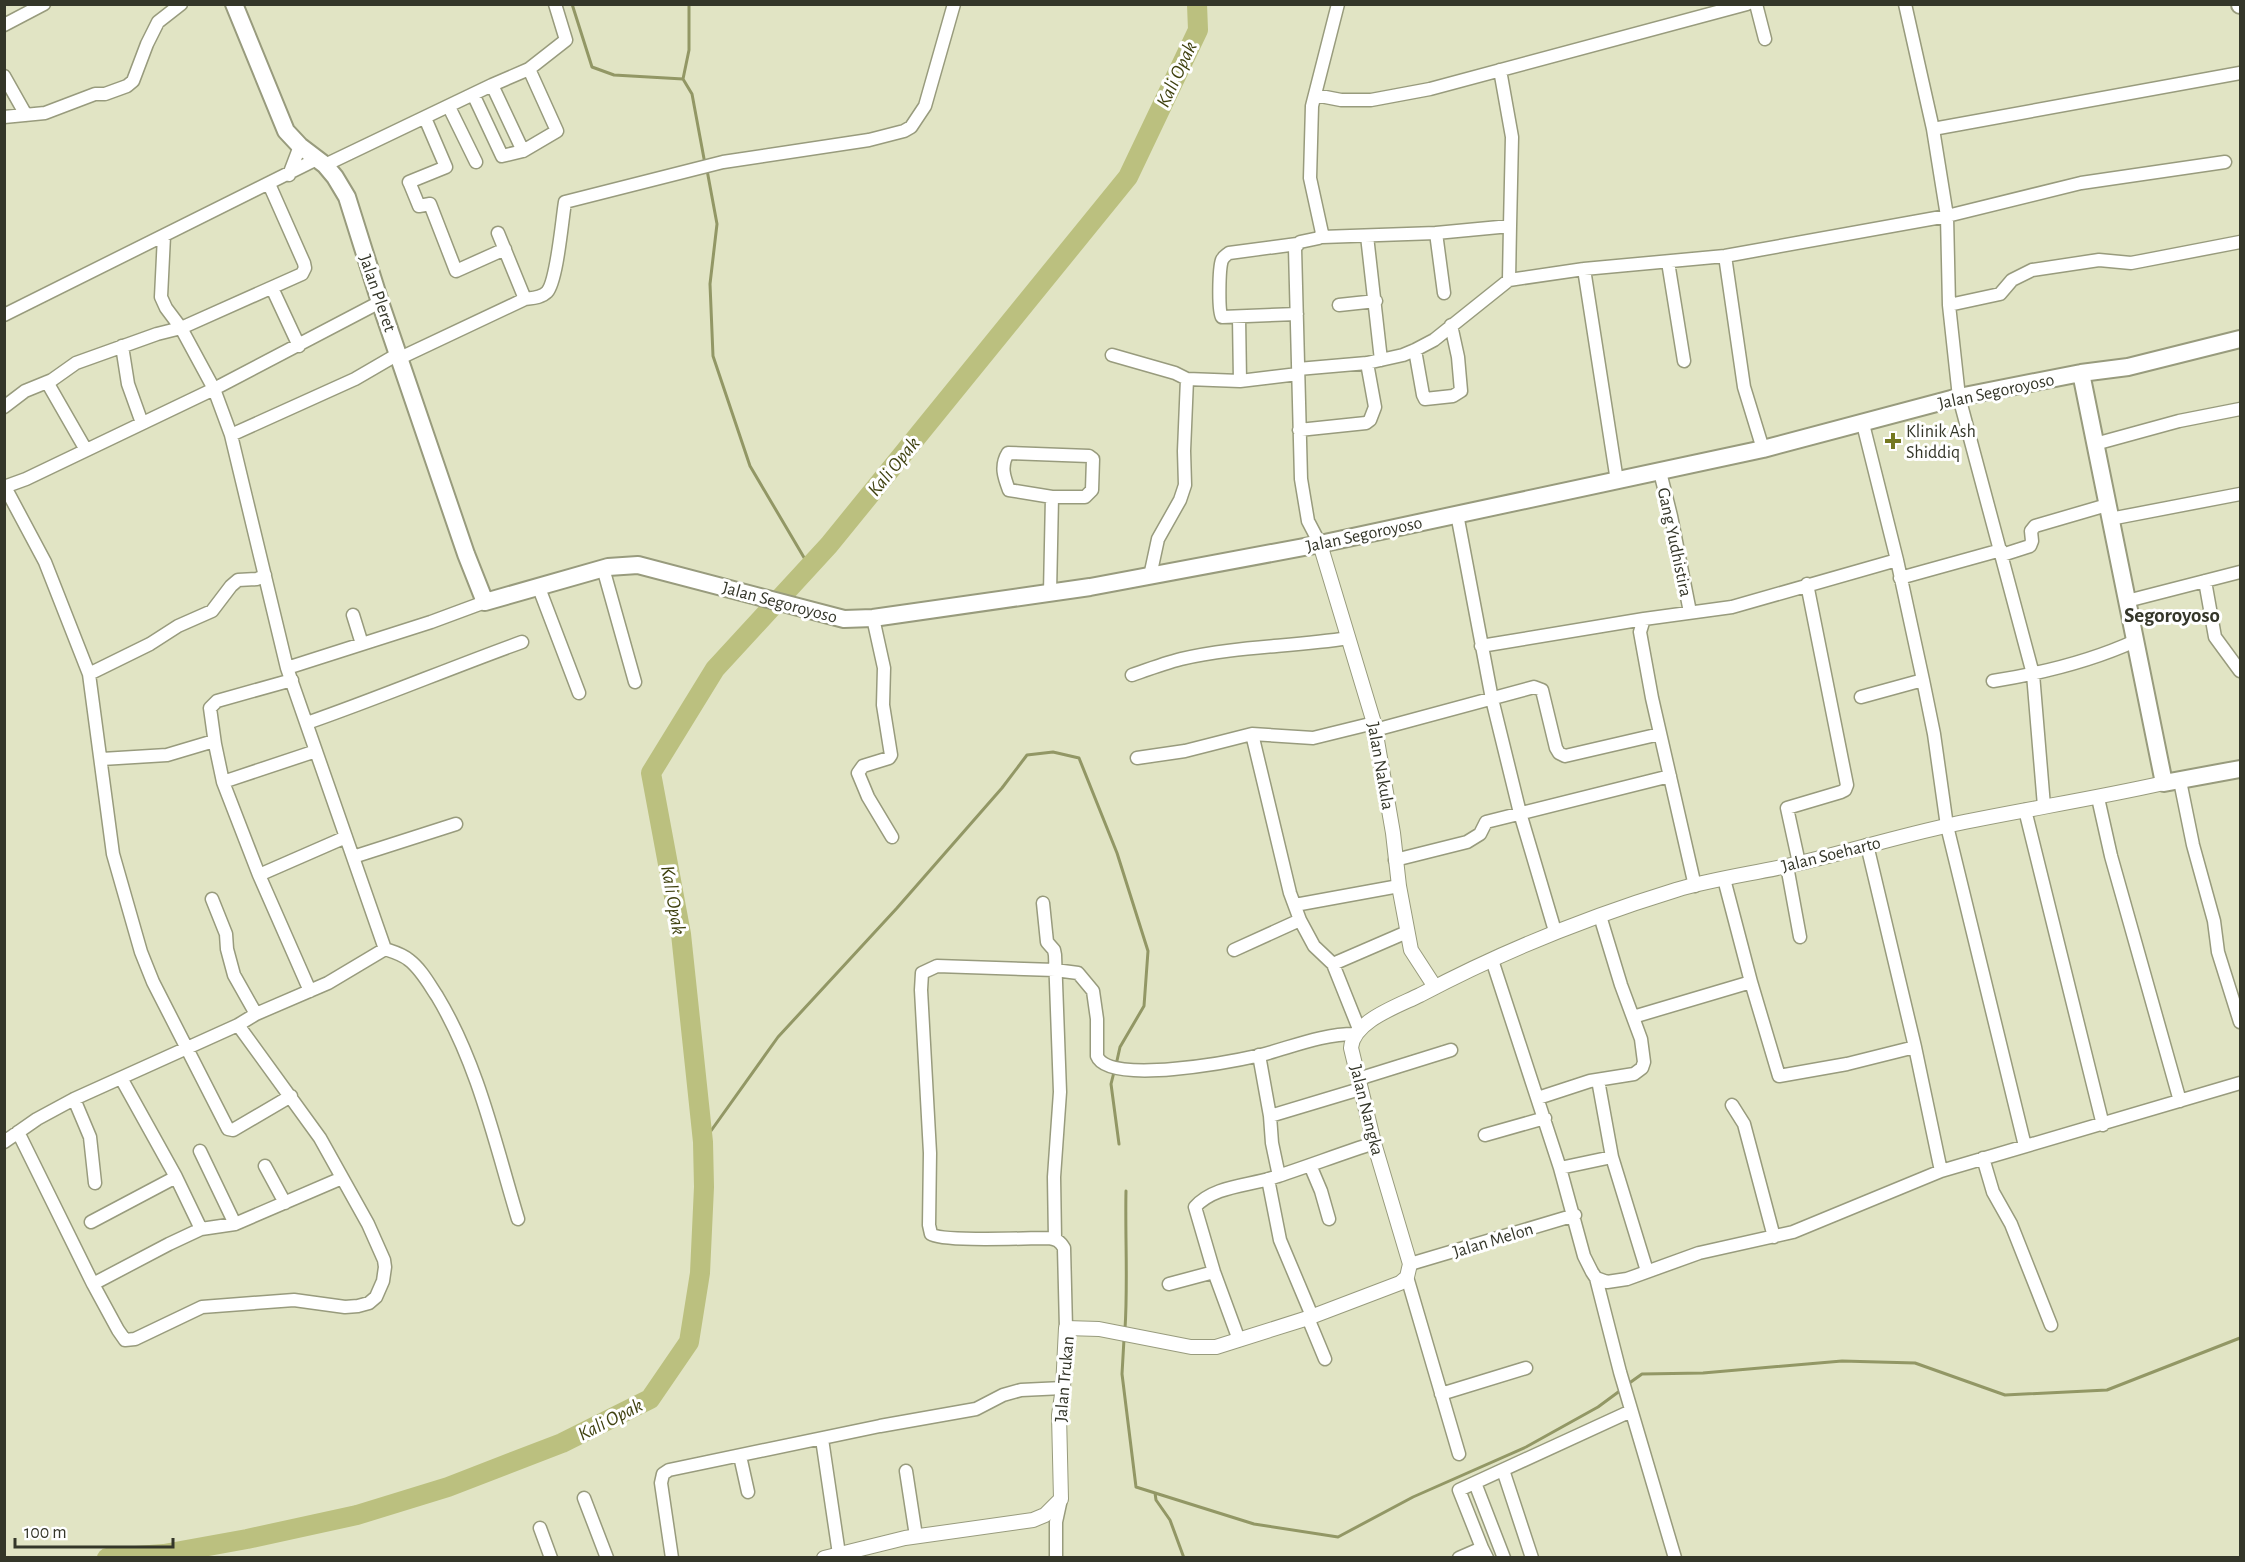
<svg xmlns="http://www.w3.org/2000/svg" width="2245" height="1562" font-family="'Alegreya Sans',sans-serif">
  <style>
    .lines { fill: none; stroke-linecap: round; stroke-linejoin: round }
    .stream { stroke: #929765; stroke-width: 3 }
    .river { stroke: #bbc07f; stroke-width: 20 }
    .minor-casing { stroke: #989b7d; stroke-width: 15 }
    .tertiary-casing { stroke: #989b7d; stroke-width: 16 }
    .secondary-casing { stroke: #989b7d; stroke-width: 20 }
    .minor { stroke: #fff; stroke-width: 12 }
    .tertiary { stroke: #fff; stroke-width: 14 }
    .secondary { stroke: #fff; stroke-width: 16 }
    .poi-dot { fill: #747820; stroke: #fff; stroke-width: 2 }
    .labels { text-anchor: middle; stroke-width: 6; stroke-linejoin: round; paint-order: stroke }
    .street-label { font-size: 18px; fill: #343629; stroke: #fff }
    .poi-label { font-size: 18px; fill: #343629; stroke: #fff; text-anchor: start }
    .water-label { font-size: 20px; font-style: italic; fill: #3f410f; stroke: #fff }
    .quarter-label { font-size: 21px; font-weight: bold; fill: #343629; stroke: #fff }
  </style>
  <rect width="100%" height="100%" fill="#e1e4c4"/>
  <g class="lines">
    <path class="stream" d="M572,4L592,67L614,75L683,79
      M689,4V50L683,79L692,94L705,164
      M707,170L717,224L710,284L713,356L750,466L809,566
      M1114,1072L1111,1084L1119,1144
      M703,1142L778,1037L897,908L1002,788L1027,755L1053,752L1079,758L1117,853L1148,951L1144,1006L1120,1047L1116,1065
      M1125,1329C1128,1283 1125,1237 1126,1191
      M1124,1339L1122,1374L1136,1487L1254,1524L1338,1537L1413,1497L1526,1447L1598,1407L1621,1390
      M1628,1384L1642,1374L1703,1373L1842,1361L1915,1363L2005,1395L2107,1390L2240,1338
      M1155,1493L1156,1500L1170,1520L1184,1558"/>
    <path class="river" d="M107,1558L164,1554L247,1539L357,1515L448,1487L562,1443L650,1399L689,1342L700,1273L704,1187L703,1142L681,934L651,773L715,669L829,545L1128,177L1198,30L1197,4"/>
    <g class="minor-casing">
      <path id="minor" d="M1756,4L1765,39
        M1905,4L1933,129L1947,216L1949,305L1959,397L2033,674L2044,806
        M4,25L44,4
        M1500,70L1512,137L1510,226
        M4,76L26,115
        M492,85L523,151
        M473,94L502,156L523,151L557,131L529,69
        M1315,95L1341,100H1371L1430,89L1747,4
        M449,107L476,162
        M4,117L45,113L95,94H105L127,86L133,81L147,44L158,22L181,4
        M425,118L446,167L409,182L410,184L419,206L430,204L456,271L505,249
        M1933,129L2240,73
        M325,165L492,85L529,69L566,40L555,4
        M289,175L300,146
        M498,233L525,299
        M1436,233L1444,293
        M1367,236L1381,360
        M1322,237L1436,233L1510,226L1509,280
        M1297,244L1229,253C1225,256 1224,256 1222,260C1219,268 1218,311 1222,317L1297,314
        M1725,256L1744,387L1763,449
        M1668,262L1684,361
        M1584,269L1617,481
        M272,288L299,346
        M1339,305L1376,301
        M1949,305L2000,294L2012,280L2032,270L2099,260L2131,263L2240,242
        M4,315L317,159
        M1239,317L1240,381
        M122,346L128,384L142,423
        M1415,350L1423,395L1425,399L1453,396L1461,391L1458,357L1451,325
        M1112,355L1175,373L1187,379L1240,381L1298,374
        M400,358L525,299C532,298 541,298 547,292C557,281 562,220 565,202L723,162L869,140L904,131L911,127L925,106L954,4
        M1298,369L1367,363L1403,355L1415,350L1434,340L1509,280L1584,269L1725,256L1947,216L2081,183L2225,162
        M47,382L86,450
        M4,407L25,391L52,380L76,363L157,334L181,328L302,274L305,268L304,263L269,184
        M1863,424L1897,560L1923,680L1934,734L1947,826L2025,1146
        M1299,430L1366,423L1370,420L1375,407L1367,363
        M231,435L355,379L398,354
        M2095,444L2179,421L2240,409
        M1008,453L1089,456L1093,459L1092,490L1085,497H1052L1009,490C1004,477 1000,466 1008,453Z
        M1660,472L1671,516L1690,612
        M4,487L26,479L214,389L380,302
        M5,487L45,562L89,674L150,644L178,626L212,611L231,586L238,580L257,579L265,575
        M1457,514L1492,699L1520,813L1555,931
        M2110,519L2240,494
        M1320,544L1308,521L1301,479L1295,248L1300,242L1319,238L1322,233L1310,178L1312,106L1338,4
        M2002,555L2030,546L2032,541L2031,531L2035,526L2107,505
        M603,568L635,682
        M1150,576L1158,539L1180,500L1185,485L1184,451L1187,379
        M1900,578L2001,550
        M2205,581L2215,637L2240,671
        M539,588L579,693
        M1050,593L1052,497
        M2127,601L2240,572
        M353,615L362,644
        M873,618L884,668L883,705L891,755L889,758L863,766L858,773L868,797L892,837
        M1644,619L1640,632L1652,698L1695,886
        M1481,646L1644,619L1732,607L1897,560
        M287,668L431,622L485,602
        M89,674L113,854L141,952L153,982L228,1129L233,1130L291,1096
        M1132,675C1149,669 1165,663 1181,659C1236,646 1293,647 1348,638
        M292,680L217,701L210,708L215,744L223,782L259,875L310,991
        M1993,681C2043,673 2089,662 2135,641
        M1861,697L1923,680
        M307,723C379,698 450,668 522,642
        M1375,730L1534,687L1542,690L1556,748L1559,753L1565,756L1660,734
        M1252,734L1290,893L1300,920L1314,946L1333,964L1359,1029
        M1137,758L1185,751L1252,734L1313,738L1374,723
        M102,759L167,755L214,741
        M2180,781L2193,845L2214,921L2218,952L2240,1022
        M223,782L316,751
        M2098,798L2111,856L2180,1101
        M2025,810L2103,1125
        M1867,845L1915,1047L1941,1171
        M353,857L456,824
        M1395,860L1467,842L1480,834L1486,822L1670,776
        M1799,863L1787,808L1841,792L1845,790L1847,785L1807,584
        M1787,866L1800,937
        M259,875L346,837
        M1724,879L1751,982L1779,1076L1847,1064L1915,1047
        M212,899L226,934L227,949L234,975L256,1014
        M1043,903L1047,942L1054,950L1055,955L1060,1092L1054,1177L1055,1239
        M1295,905L1399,886
        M385,949C394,952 402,954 409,960C421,969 429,984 437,996C478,1064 495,1143 518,1219
        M1234,950L1300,920
        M1492,960L1560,1168L1584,1256L1592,1272L1596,1278L1607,1282L1627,1279L1699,1253L1793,1232L1941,1171L2240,1083
        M1333,964L1407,932
        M1633,1017L1751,982
        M1259,1055L1270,1116L1272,1143L1279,1176
        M121,1078L176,1177L201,1229
        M1358,1079L1451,1050
        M1598,1080L1612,1157L1647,1271
        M1538,1098L1590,1081L1634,1074L1642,1068L1644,1062L1641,1039L1621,985L1600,916
        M74,1099L90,1137L95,1183
        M1732,1105L1744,1124L1774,1237
        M1270,1116L1360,1089
        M18,1132L93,1284L118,1330L125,1340L135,1339L202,1307L294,1300L345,1307L358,1306L369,1303L376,1297L383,1281L385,1267L384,1260L368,1224L320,1138L238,1025
        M1485,1135L1545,1118
        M4,1142L37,1119L74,1099L238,1025L256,1014L328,983L385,949L287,668L231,435L214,389L181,328L166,308L161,297L164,236
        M200,1151L235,1224
        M1983,1158L1993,1192L2011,1224L2051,1325
        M1310,1165L1321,1191L1329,1219
        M265,1166L285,1203
        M1560,1168L1612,1157
        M1268,1179L1280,1240L1312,1316
        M91,1222L176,1177
        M1410,1264L1575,1215
        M1407,1277L1459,1454
        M1596,1278L1620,1372L1675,1558
        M93,1284L169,1244L201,1229L235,1224L342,1178
        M1169,1284L1214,1272
        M1308,1318L1325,1359
        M1066,1328L1064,1248C1060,1241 1056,1239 1049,1238C1029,1238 942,1242 931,1234L929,1225L930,1153L921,990L922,973L937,966L1055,970L1078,973L1093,991L1097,1019V1056C1108,1086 1235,1061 1261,1055C1292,1047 1322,1034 1355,1034
        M1239,1340L1214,1272L1195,1207C1214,1186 1247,1186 1272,1178C1306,1167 1340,1154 1374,1143
        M1441,1394L1526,1368
        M822,1439L839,1554
        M740,1456L748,1492
        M1503,1470L1532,1558
        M906,1471L916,1536
        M1475,1483L1504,1558
        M584,1498L607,1558
        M540,1528L551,1558
        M1482,1548L1459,1490L1631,1411
        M672,1558L661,1483L663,1474L669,1470L880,1426L976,1409L1003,1395L1021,1390L1063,1388
        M1056,1558V1522L1061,1499
        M1459,1558L1482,1548L1487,1558"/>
    </g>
    <g class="tertiary-casing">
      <path id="tertiary" d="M1320,544L1374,723L1393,833L1399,886L1411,950L1435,987
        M824,1558L905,1538L1033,1520L1045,1515L1061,1499L1059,1415L1063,1388L1066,1328L1099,1329L1191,1347H1216L1308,1318L1400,1283L1407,1277L1410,1264L1374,1143L1351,1048C1353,1021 1398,1006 1420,995C1501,952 1588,917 1676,890C1716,878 1759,873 1800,863C1850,851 1900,836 1950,825C2021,810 2093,799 2164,783"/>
    </g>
    <g class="secondary-casing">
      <path id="secondary" d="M234,4L286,131L300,146L325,165L335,177L347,197L380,302L466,554L485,602L608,567L638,565L844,619L873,618L1090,587L1320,544L1763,449L1959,397L2081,373L2128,367L2240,339
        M2240,4V5
        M2081,373L2164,783L2240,769"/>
    </g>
    <use href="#minor" class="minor"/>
    <use href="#tertiary" class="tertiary"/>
    <use href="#secondary" class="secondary"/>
  </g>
  <path class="poi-dot" d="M1890 432h6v6h6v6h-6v6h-6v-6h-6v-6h6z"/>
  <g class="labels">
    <g class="street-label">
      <text transform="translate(378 293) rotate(71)" y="6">Jalan Pleret</text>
      <text transform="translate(1996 391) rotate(-12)" y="6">Jalan Segoroyoso</text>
      <text transform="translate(1364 534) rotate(-12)" y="6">Jalan Segoroyoso</text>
      <text transform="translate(1675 542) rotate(78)" y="6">Gang Yudhistira</text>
      <text transform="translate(780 602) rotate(15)" y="6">Jalan Segoroyoso</text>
      <text transform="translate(1381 766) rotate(80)" y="6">Jalan Nakula</text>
      <text transform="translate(1831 854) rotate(-14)" y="6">Jalan Soeharto</text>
      <text transform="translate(1367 1110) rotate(76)" y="6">Jalan Nangka</text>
      <text transform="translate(1493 1240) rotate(-17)" y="6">Jalan Melon</text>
      <text transform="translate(1064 1379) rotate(-85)" y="6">Jalan Trukan</text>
    </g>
    <g class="poi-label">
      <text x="1906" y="437">Klinik Ash<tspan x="1906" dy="21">Shiddiq</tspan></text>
    </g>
    <g class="water-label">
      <text transform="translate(1176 74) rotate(-65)" y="7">Kali Opak</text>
      <text transform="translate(893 466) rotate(-51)" y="7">Kali Opak</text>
      <text transform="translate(674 900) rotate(80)" y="7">Kali Opak</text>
      <text transform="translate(610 1419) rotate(-27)" y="7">Kali Opak</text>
    </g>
    <g class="quarter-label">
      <text x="2172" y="622">Segoroyoso</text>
    </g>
  </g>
  <rect width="2245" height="1562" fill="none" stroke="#343629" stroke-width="12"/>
  <path d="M15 1538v9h158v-9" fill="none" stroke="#343629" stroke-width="3"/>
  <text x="24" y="1538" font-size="18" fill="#343629" stroke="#ffffff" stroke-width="4.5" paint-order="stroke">100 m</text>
</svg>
